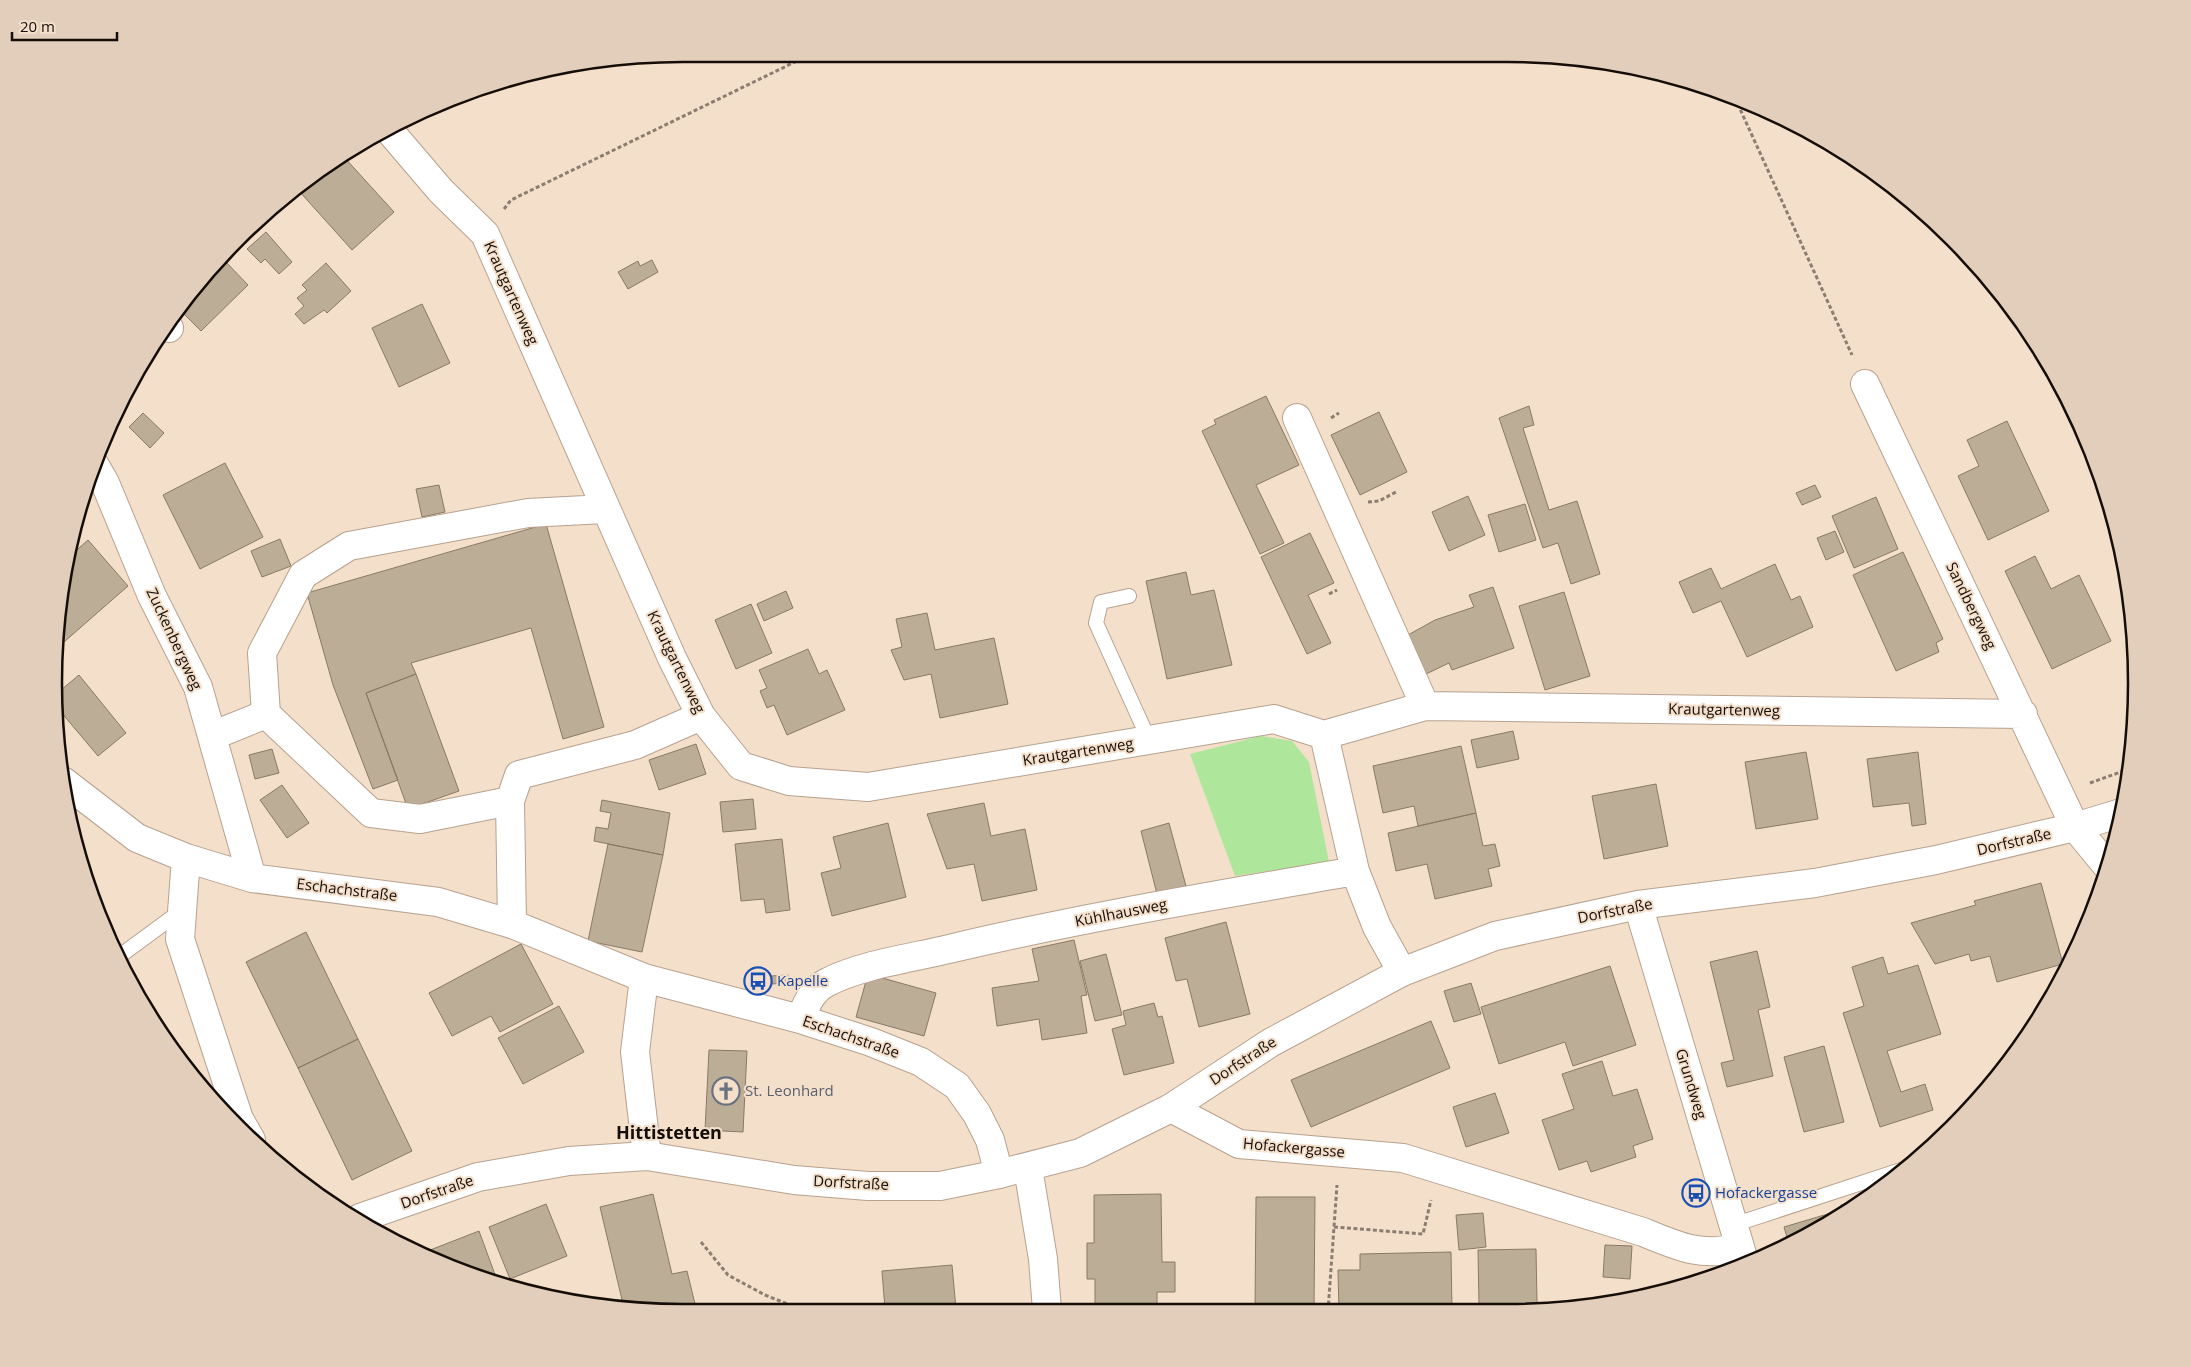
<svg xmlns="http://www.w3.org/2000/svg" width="2191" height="1367" font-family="'Open Sans',sans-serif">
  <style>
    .green { fill: #aee69b }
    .building { fill: #bcad96; stroke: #897a65 }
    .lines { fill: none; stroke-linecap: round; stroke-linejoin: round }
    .lane-casing { stroke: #b6a28f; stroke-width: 16 }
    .street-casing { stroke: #b6a28f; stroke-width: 30 }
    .secondary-casing { stroke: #b6a28f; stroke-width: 30 }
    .path { stroke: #8b7d70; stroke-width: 3; stroke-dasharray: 4 2.5; stroke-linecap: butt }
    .lane { stroke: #fff; stroke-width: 14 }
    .street { stroke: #fff; stroke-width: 28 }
    .secondary { stroke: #fff; stroke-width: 28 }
    .labels { text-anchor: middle; stroke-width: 4; stroke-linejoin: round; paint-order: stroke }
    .street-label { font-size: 15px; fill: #150e08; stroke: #f4dfcb }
    .transit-label { font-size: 15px; fill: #164399; stroke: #f4dfcb; text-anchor: start }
    .worship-label { font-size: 15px; fill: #5b616d; stroke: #f4dfcb; text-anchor: start }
    .quarter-label { font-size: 18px; font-weight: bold; fill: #150e08; stroke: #f4dfcb }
    .rim { fill: none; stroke: #150e08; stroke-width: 2.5 }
  </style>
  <rect width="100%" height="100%" fill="#f4dfcb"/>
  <path class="green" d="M1261,736L1292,741L1309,762L1329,862L1235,876L1190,754Z"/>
  <path class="building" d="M344,157L394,212L352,250L299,191L320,171Z
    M266,232L292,262L279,274L265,259L261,263L247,249Z
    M224,260L248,285L201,331L179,309L184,300Z
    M652,260L658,272L628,289L618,272L638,261L640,266Z
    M326,263L351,291L327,313L324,310L304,324L295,314L304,306L297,298L307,290L302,285Z
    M422,304L450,363L399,387L372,328Z
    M1266,396L1299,465L1256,485L1284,543L1260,554L1202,431L1216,424L1214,420Z
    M1529,406L1534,425L1523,428L1549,510L1577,501L1600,574L1571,584L1558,543L1543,548L1499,418Z
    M1379,412L1407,472L1360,495L1331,435Z
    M143,413L164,433L150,448L129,427Z
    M2007,421L2049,511L1988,540L1958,476L1979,466L1967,440Z
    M225,463L263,537L200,569L163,495Z
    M439,485L445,512L422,517L416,489Z
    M1815,485L1821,497L1802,505L1796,493Z
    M1468,496L1485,535L1449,551L1432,512Z
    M1876,497L1898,549L1854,568L1832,516Z
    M1525,504L1536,540L1499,552L1488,515Z
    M546,524L604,727L563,739L531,628L411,663L416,674L366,693L398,780L373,789L333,685L307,593Z
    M1835,531L1844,552L1826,560L1817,538Z
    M1310,533L1334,583L1308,595L1331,643L1307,654L1261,557Z
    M280,539L291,566L262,577L251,551Z
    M88,540L128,586L56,649L59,601L70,556Z
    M1903,552L1943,639L1936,643L1939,652L1896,671L1853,575Z
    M2035,556L2051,589L2079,575L2111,641L2052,669L2005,571Z
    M1775,564L1791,600L1800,596L1813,627L1747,657L1721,601L1693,613L1679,582L1711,568L1721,589Z
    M1186,572L1191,595L1214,590L1232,665L1167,679L1146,581Z
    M1493,587L1514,648L1452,670L1449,663L1426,674L1408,635L1435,620L1474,607L1469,595Z
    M786,591L793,608L764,621L757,604Z
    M1564,592L1590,676L1545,690L1519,606Z
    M751,604L772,653L736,669L715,620Z
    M927,613L935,650L994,638L1008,704L940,718L931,674L904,680L891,650L902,647L896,619Z
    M808,649L819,674L827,670L845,710L787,735L774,705L767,708L760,691L767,688L759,670Z
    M416,674L459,791L408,809L366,693Z
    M79,675L126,733L98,756L55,705V695Z
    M1513,731L1519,759L1477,768L1471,740Z
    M696,744L706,774L659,790L649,760Z
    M1461,746L1476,813L1418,826L1414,806L1383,813L1373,766Z
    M272,749L279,773L255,779L249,755Z
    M1806,752L1818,819L1756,829L1745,762Z
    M1918,752L1926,824L1912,826L1909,803L1873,807L1867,759Z
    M1656,784L1668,846L1604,859L1592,796Z
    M282,785L309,823L287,838L260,800Z
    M753,799L756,829L723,832L720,802Z
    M602,800L670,813L663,855L594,841L596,827L608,829L611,813L600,811Z
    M984,803L991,836L1025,829L1037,890L982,901L974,864L947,869L927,814Z
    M1476,813L1483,846L1495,844L1500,866L1488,869L1492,886L1435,899L1427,864L1396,871L1388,833Z
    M888,823L906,897L832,916L821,873L841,868L833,837Z
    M1169,823L1186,886L1157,894L1141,831Z
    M782,839L790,910L766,913L764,899L741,901L735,844Z
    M608,844L663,855L642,952L588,941Z
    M2041,883L2063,964L1997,982L1990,956L1971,961L1969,954L1935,964L1911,923L1976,905L1974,901Z
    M1226,922L1250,1014L1199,1027L1187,979L1176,981L1165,938Z
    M306,932L358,1039L298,1068L246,962Z
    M1074,940L1087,995L1081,996L1087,1033L1042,1040L1039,1019L997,1026L992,988L1039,981L1032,949Z
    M521,944L553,1004L500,1032L491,1016L452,1036L429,993Z
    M1757,951L1770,1007L1758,1010L1773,1076L1727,1087L1721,1063L1734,1060L1710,962Z
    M1106,954L1122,1015L1095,1021L1080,961Z
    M1883,957L1888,974L1918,965L1941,1034L1887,1051L1901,1092L1925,1084L1933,1110L1880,1127L1843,1013L1864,1006L1852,967Z
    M1610,966L1636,1045L1573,1066L1565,1042L1499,1064L1481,1007Z
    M868,974L936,993L924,1036L856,1017Z
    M788,975V983L771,984V976Z
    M1471,983L1481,1014L1454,1022L1444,991Z
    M1154,1003L1158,1017L1162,1016L1174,1063L1124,1075L1112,1029L1126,1025L1123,1011Z
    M559,1006L584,1052L523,1084L498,1038Z
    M1431,1021L1450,1068L1311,1127L1291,1080Z
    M358,1039L412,1151L352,1180L298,1068Z
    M1824,1046L1844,1122L1804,1132L1784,1057Z
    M709,1050L747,1051L743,1132L705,1130Z
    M1602,1061L1613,1096L1637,1089L1653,1139L1633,1146L1636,1157L1591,1172L1587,1161L1559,1170L1542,1120L1574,1109L1562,1074Z
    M1495,1093L1509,1133L1466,1147L1453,1107Z
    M653,1194L672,1274L687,1271L696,1308H624L600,1207Z
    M1161,1194L1162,1262H1175V1292H1157V1310H1095V1279H1087V1243H1094V1195Z
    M1256,1197H1315L1314,1311H1255Z
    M1866,1198L1843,1214L1841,1205Z
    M546,1204L567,1256L510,1279L489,1227Z
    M1483,1213L1486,1247L1459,1250L1456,1215Z
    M1831,1213L1833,1221L1822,1229L1788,1241L1784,1227Z
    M479,1231L497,1280L443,1265L426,1256L425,1252Z
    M1605,1245L1632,1246L1630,1279L1603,1277Z
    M1536,1249L1537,1303L1479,1305L1478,1250Z
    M1451,1252L1452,1311H1339L1338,1270H1360V1254Z
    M952,1265L956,1309H885L882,1271Z"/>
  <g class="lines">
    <g class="lane-casing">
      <path id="lane" d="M1129,596L1101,602L1096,623L1149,740
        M121,955L181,911
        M1733,1225L1907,1168"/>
    </g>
    <g class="street-casing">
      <path id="street" d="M388,129L441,191L485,234L672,658L701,716L741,766L789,781L868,787L1274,719L1324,735L1425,706L2023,714
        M168,326L169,328
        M1865,384L2075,827L2108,867
        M1297,418L1425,706
        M94,464L105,483L152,596L198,687L252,878
        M266,714L371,813L420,819L510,801L519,775L635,745L701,716
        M1324,735L1355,871
        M212,736L266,714L262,653L303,575L349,546L528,513L605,509
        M63,781L137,838L186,858L252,878L438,902L512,924L644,978L800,1019L871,1042L921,1062L957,1086L977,1114L990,1140L999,1174
        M510,801L512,924
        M186,858L180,939L239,1119L251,1140
        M644,978L635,1052L647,1156
        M800,1019C807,1004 811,991 826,983C859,965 912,958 949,949C1083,917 1219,895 1355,871L1377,927L1402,972
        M1171,1108L1239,1144L1403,1158L1643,1232C1679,1247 1701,1257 1740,1248
        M1028,1168L1043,1259L1047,1310"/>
    </g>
    <g class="secondary-casing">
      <path id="secondary" d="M1638,905L1745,1264
        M360,1218L478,1177L569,1161L647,1156L794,1180L868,1186H940L999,1174L1080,1153L1171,1108L1270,1043L1402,972L1495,936L1638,905L1815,883L1936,860L2075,827L2121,813"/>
    </g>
    <path class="path" d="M1735,98L1852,355
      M504,209L511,200L801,59
      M1331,418L1339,413
      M1368,502L1379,501L1398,491
      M1329,594L1337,590
      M2090,783L2129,769
      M1334,1227L1423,1234L1431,1200
      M701,1242L728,1275L765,1295L800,1309
      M1328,1311L1337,1185"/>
    <use href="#lane" class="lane"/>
    <use href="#street" class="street"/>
    <use href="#secondary" class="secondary"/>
  </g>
  <defs>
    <g id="bus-ring" transform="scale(1.4375)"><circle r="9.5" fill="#f4dfcb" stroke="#1a4fb4" stroke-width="1.5"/><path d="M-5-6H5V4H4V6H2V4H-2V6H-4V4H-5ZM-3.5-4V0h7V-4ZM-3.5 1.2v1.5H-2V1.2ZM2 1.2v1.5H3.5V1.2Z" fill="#1a4fb4"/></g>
    <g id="church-ring" transform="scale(1.4375)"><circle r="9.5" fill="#f4dfcb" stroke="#6b7280" stroke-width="1.5"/><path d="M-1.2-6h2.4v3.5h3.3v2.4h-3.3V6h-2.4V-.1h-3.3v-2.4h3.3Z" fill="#6b7280"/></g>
  </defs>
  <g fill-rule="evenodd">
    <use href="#bus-ring" x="758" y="981"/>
    <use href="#church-ring" x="726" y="1091"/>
    <use href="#bus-ring" x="1696" y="1193"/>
  </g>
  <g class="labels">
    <g class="street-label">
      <text transform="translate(511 293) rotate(66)" y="5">Krautgartenweg</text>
      <text transform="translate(1971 606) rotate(64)" y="5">Sandbergweg</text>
      <text transform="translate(174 639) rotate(65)" y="5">Zuckenbergweg</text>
      <text transform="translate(676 662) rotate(64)" y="5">Krautgartenweg</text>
      <text transform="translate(1724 710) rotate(1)" y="5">Krautgartenweg</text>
      <text transform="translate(1078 752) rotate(-9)" y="5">Krautgartenweg</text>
      <text transform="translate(2014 842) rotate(-13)" y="5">Dorfstraße</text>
      <text transform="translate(347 890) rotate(7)" y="5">Eschachstraße</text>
      <text transform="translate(1615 911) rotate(-11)" y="5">Dorfstraße</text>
      <text transform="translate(1121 913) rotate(-11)" y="5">Kühlhausweg</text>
      <text transform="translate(851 1037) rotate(19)" y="5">Eschachstraße</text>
      <text transform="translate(1243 1061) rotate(-33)" y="5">Dorfstraße</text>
      <text transform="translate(1691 1084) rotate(73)" y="5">Grundweg</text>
      <text transform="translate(1294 1148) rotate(5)" y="5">Hofackergasse</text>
      <text transform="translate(851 1183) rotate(3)" y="5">Dorfstraße</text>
      <text transform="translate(437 1192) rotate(-19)" y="5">Dorfstraße</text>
    </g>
    <g class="transit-label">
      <text x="777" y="986">Kapelle</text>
      <text x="1715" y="1198">Hofackergasse</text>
    </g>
    <g class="worship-label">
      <text x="745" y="1096">St. Leonhard</text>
    </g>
    <g class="quarter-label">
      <text x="669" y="1139">Hittistetten</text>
    </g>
  </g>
  <path d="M0 0H2191V1367H0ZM683 62H1507A621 621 0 0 1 2128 683V683A621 621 0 0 1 1507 1304H683A621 621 0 0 1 62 683V683A621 621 0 0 1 683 62Z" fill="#e2cebb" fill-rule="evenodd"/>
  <path class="rim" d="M683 62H1507A621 621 0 0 1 2128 683V683A621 621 0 0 1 1507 1304H683A621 621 0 0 1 62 683V683A621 621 0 0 1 683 62Z"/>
  <path d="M12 32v8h105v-8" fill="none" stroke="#150e08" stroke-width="2.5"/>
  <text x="20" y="32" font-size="15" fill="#150e08" stroke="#f4dfcb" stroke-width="4" paint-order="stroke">20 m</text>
</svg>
